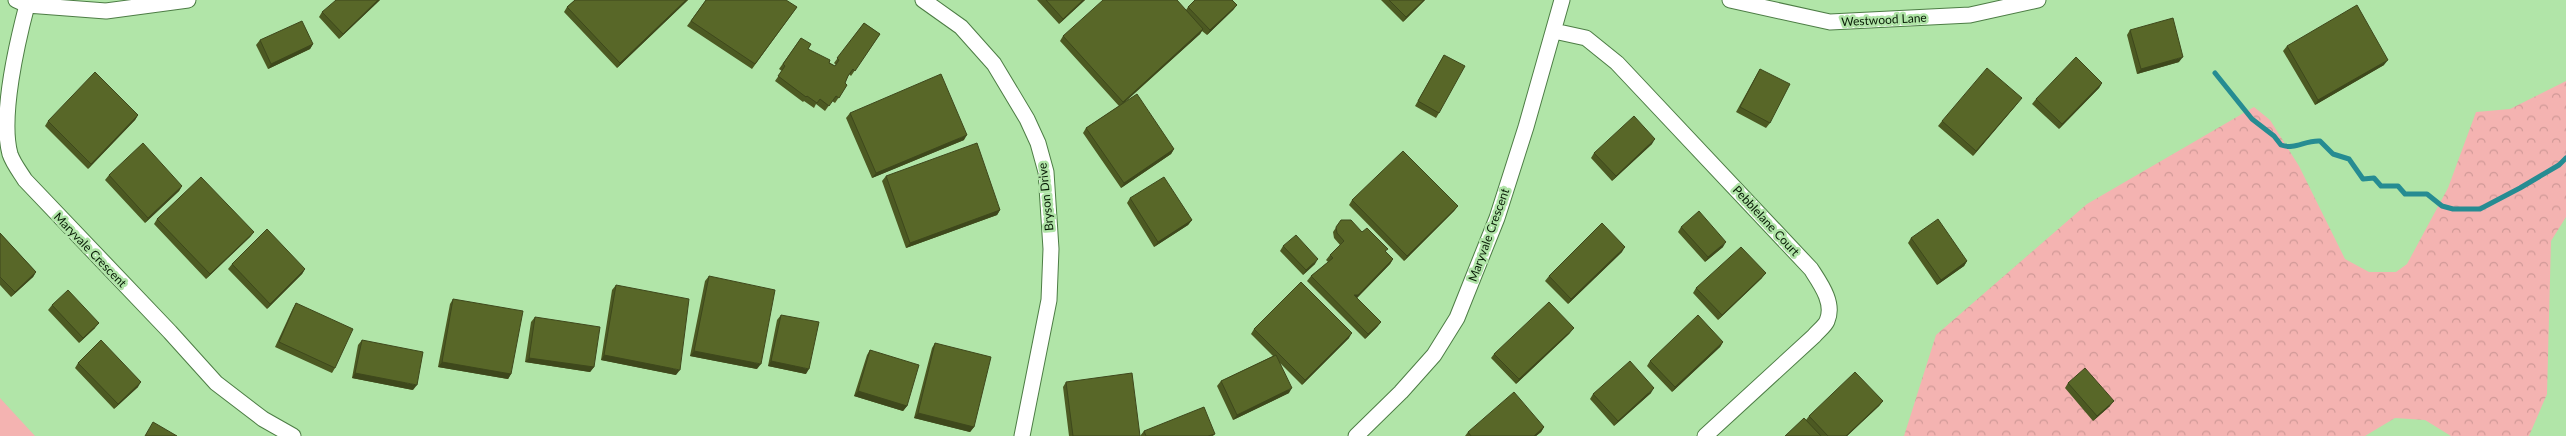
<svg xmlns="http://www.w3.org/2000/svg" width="2566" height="436" font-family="Lato,sans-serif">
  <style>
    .green { fill: #f4b3b1 }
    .forest { fill: url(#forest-crowns) }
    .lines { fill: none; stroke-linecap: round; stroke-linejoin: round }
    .stream { stroke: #268c92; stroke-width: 5 }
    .street-casing { stroke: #4d7d45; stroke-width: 17 }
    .street { stroke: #fff; stroke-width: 15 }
    .wall { fill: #4c5922 }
    .shaded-wall { fill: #3e481c }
    .building { fill: #586728; stroke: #3e481c }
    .labels { text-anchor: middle; stroke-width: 5; stroke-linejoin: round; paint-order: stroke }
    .street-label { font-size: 12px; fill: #091c06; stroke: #b1e5a8 }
  </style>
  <defs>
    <pattern id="forest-crowns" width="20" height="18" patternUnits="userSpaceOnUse" patternTransform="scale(1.25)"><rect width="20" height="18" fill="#f4b3b1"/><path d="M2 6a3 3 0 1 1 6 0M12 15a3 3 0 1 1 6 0" fill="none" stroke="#d09997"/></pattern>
  </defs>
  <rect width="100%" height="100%" fill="#b1e5a8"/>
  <path class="green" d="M0,398L35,436H0Z"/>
  <path class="forest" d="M2566,81V217L2551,241L2547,394L2529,436H2451L2425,420L2395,418L2365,436H1904L1936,335L2087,204L2254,107L2270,120L2299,166L2345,259L2369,272H2396L2407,264L2448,188L2476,112L2510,109Z"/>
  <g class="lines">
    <path class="stream" d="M2215,73L2252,119L2274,136L2281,145C2295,150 2305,140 2320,141L2333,154L2349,159L2363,179L2374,178L2381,186H2398L2405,194H2427L2442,206L2453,209H2480L2520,188L2559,165L2566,158"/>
    <g class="street-casing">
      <path id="street" d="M16,0L27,5L106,11L188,0
        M923,0L961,27L994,64L1027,119L1038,143L1046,172L1051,249L1049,300L1022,436
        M1730,0L1830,22L1970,15L2038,0
        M27,5C17,43 0,117 10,154C13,163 20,172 25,180L170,332L216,383L263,419L293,436
        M1554,31L1586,38L1617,63L1811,269C1820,283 1835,303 1827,321C1825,326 1818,331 1814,336L1705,436
        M1356,436L1401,392L1434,355L1457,318L1497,218L1526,127L1562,0"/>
    </g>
    <use href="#street" class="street"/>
  </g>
  <path class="wall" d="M380,0L339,39L319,17L322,12Z
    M575,0H688L617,68L564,12L567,7Z
    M706,0L797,7L752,69L687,26Z
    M1037,0H1085L1059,24Z
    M1381,0H1425L1403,22Z
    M1237,5L1233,10L1207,35L1202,31L1200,34L1124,103L1174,149L1171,154L1121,188L1083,133L1086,128L1119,106L1060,41L1063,36L1186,10L1188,7Z
    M864,23L880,34L851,76L849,74L845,83L847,85L835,103L832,101L825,111L816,104L814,108L804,101L803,102L775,81L782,71L779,69L801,38L808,49L835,66L836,65L834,63Z
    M2130,30L2179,62L2137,74L2127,35Z
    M260,40L313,44L310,49L268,69L256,45Z
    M2287,46L2384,65L2315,105L2283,51Z
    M1444,55L1439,113L1436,118L1415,106Z
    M1760,69L1770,123L1766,128L1736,112L1757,74Z
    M2102,83L2099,88L2059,129L2032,104L2036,99Z
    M2018,103L1973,156L1938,126L1942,121Z
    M850,113L964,140L872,178L846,118Z
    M138,115L135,120L88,169L45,126L48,121Z
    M1652,144L1612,181L1591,158L1594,153Z
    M109,175L182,186L179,191L145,223L105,180Z
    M886,176L1000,210L997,215L906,248L882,181Z
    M1130,198L1192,220L1188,225L1154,247L1127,203Z
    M1352,200L1458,206L1454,211L1404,261L1349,205Z
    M157,219L254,232L250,237L206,279L154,224Z
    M1341,220L1362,232L1386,252L1393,259L1390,264L1357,298L1381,322L1377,327L1365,339L1307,281L1311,276L1328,262L1326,260L1330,255L1340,245L1334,238L1333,232Z
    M1681,227L1723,247L1705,262L1678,232Z
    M0,233L36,272L33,277L11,297L0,285Z
    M1911,238L1967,261L1964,266L1937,285L1908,243Z
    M1283,246L1315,264L1303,275L1280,251Z
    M1622,252L1568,304L1545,281L1549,276Z
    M232,264L305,269L302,274L267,309L228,269Z
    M709,276L757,369L690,356L705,281Z
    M1762,278L1718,320L1693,293L1696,288Z
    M616,285L676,375L601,360L612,290Z
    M453,299L511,374L508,379L438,367L450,304Z
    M296,303L335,368L332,373L275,347L293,308Z
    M52,305L95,328L79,343L48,310Z
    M781,315L806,374L768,366L777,320Z
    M535,317L594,367L590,372L525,362L531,322Z
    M1254,329L1349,338L1302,385L1280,363L1289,393L1233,420L1217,386L1221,381L1273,356L1251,334Z
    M1570,333L1516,384L1491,358L1494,354Z
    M362,340L413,390L352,378L358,345Z
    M1723,342L1720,347L1672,392L1647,366L1650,361Z
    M935,343L974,427L970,432L914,418L932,348Z
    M870,350L907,406L903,411L854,396L867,355Z
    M78,363L138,387L114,409L75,368Z
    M1066,382L1140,436H1069L1063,387Z
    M2068,383L2110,406L2093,421L2065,388Z
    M1651,393L1614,426L1590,399L1593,394Z
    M1883,401L1879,406L1847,436H1785L1806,420L1809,416Z
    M1544,427L1541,432L1536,436H1465L1468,432Z
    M1144,431L1215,434L1213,436H1140Z"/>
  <path class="shaded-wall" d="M378,0H380L339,39L343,34Z
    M686,0H688L617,68L620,63Z
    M1083,0H1085L1059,24L1063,19Z
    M1424,0H1425L1403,22L1406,17Z
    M1237,5L1233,10L1207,35L1210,30Z
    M1203,29L1200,34L1119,107L1123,102Z
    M313,44L310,49L268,69L271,64Z
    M2183,57L2179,62L2137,74L2141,69Z
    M2388,60L2384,65L2315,105L2318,100Z
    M2102,83L2099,88L2059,129L2062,124Z
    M2022,98L2018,103L1973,156L1976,151Z
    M138,115L135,120L88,169L91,164Z
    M967,135L964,140L872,178L876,173Z
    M1655,139L1652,144L1612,181L1616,176Z
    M1174,149L1171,154L1121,188L1124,183Z
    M182,186L179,191L145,223L148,218Z
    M1458,206L1454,211L1404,261L1407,256Z
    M1000,210L997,215L906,248L910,243Z
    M1192,220L1188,225L1154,247L1158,242Z
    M254,232L250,237L206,279L210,274Z
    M1726,242L1723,247L1705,262L1708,257Z
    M1625,247L1622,252L1568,304L1571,299Z
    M1318,259L1315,264L1303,275L1306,270Z
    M1393,259L1390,264L1355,300L1354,295Z
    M1967,261L1964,266L1937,285L1941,280Z
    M305,269L302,274L267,309L270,304Z
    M36,272L33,277L11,297L15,292Z
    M1766,273L1762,278L1718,320L1722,315Z
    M1381,322L1377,327L1365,339L1368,334Z
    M99,323L95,328L79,343L83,338Z
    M1574,328L1570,333L1516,384L1519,379Z
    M1352,333L1349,338L1302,385L1305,380Z
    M1723,342L1720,347L1672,392L1675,387Z
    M694,351L761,364L757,369L690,356Z
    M604,355L680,370L676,375L601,360Z
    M529,358L594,367L590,372L525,362Z
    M771,361L809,369L806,374L768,366Z
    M442,362L511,374L508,379L438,367Z
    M355,373L417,385L413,390L352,378Z
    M141,382L138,387L114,409L118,404Z
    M1292,388L1289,393L1233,420L1237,415Z
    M1654,388L1651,393L1614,426L1618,421Z
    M858,391L907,406L903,411L854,396Z
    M1883,401L1879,406L1847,436H1846Z
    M2114,401L2110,406L2093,421L2097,416Z
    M918,413L974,427L970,432L914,418Z
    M1544,427L1541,432L1536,436H1534Z"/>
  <path class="building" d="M336,0H378L343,34L322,12Z
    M575,0H686L620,63L567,7Z
    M706,0H786L797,7L755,64L691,21Z
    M1046,0H1083L1063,19Z
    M1103,0H1177L1203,29L1123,102L1063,36Z
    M1195,0H1232L1237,5L1210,30L1188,7Z
    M1389,0H1424L1406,17Z
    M2357,5L2388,60L2318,100L2287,46Z
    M2173,18L2183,57L2141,69L2130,30Z
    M302,21L313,44L271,64L260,40Z
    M864,23L880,34L855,71L853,69L848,76L845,83L847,85L839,98L836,96L829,106L820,99L817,103L807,96L806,97L778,76L785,66L783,64L801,38L811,44L808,49L830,60L829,63L835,66L839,60L837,58Z
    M1444,55L1465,66L1439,113L1418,101Z
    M2076,57L2102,83L2062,124L2036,99Z
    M1987,68L2022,98L1976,151L1942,121Z
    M1760,69L1790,84L1770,123L1740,107Z
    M95,72L138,115L91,164L48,121Z
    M941,74L967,135L876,173L850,113Z
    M1137,94L1174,149L1124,183L1086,128Z
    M1634,116L1655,139L1616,176L1594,153Z
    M143,143L182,186L148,218L109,175Z
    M977,143L1000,210L910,243L886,176Z
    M1403,151L1458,206L1407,256L1352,200Z
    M201,177L254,232L210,274L157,219Z
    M1164,177L1192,220L1158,242L1130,198Z
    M1699,211L1726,242L1708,257L1681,227Z
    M1938,219L1967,261L1941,280L1911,238Z
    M1341,220H1351L1362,232L1367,228L1388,249L1385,251L1393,259L1358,295H1354L1381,322L1368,334L1311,276L1333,258L1330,255L1344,241L1337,233L1336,227Z
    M1602,223L1625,247L1571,299L1549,276Z
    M267,229L305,269L270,304L232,264Z
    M0,233L36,272L15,292L0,277Z
    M1296,235L1318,259L1306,270L1283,246Z
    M1741,247L1766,273L1722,315L1696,288Z
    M709,276L775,290L761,364L694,351Z
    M1301,282L1352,333L1305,380L1254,329Z
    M616,285L689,299L680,370L604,355Z
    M68,290L99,323L83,338L52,305Z
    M453,299L523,311L511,374L442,362Z
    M1549,302L1574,328L1519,379L1494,354Z
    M296,303L353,329L335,368L279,342Z
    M781,315L819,322L809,369L771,361Z
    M1698,315L1723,342L1675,387L1650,361Z
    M535,317L600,327L594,367L529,358Z
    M101,340L141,382L118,404L78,363Z
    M362,340L423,352L417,385L355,373Z
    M935,343L991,357L974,427L918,413Z
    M870,350L919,365L907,406L858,391Z
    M1276,355L1292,388L1237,415L1221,381Z
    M1630,361L1654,388L1618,421L1593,394Z
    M2085,368L2114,401L2097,416L2068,383Z
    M1855,372L1883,401L1846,436H1828L1809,416Z
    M1132,373L1140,436H1073L1066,382Z
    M1514,392L1544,427L1534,436H1471L1468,432Z
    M1204,407L1215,434L1208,436H1146L1144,431Z
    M1804,418L1821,436H1785Z
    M153,422L177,436H145Z"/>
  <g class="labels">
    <g class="street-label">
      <text transform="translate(1884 20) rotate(-3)" y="4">Westwood Lane</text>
      <text transform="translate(1046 197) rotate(-96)" y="4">Bryson Drive</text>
      <text transform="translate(1766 221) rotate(47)" y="4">Pebblelane Court</text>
      <text transform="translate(1489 235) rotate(-70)" y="4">Maryvale Crescent</text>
      <text transform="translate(90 250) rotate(46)" y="4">Maryvale Crescent</text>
    </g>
  </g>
</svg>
